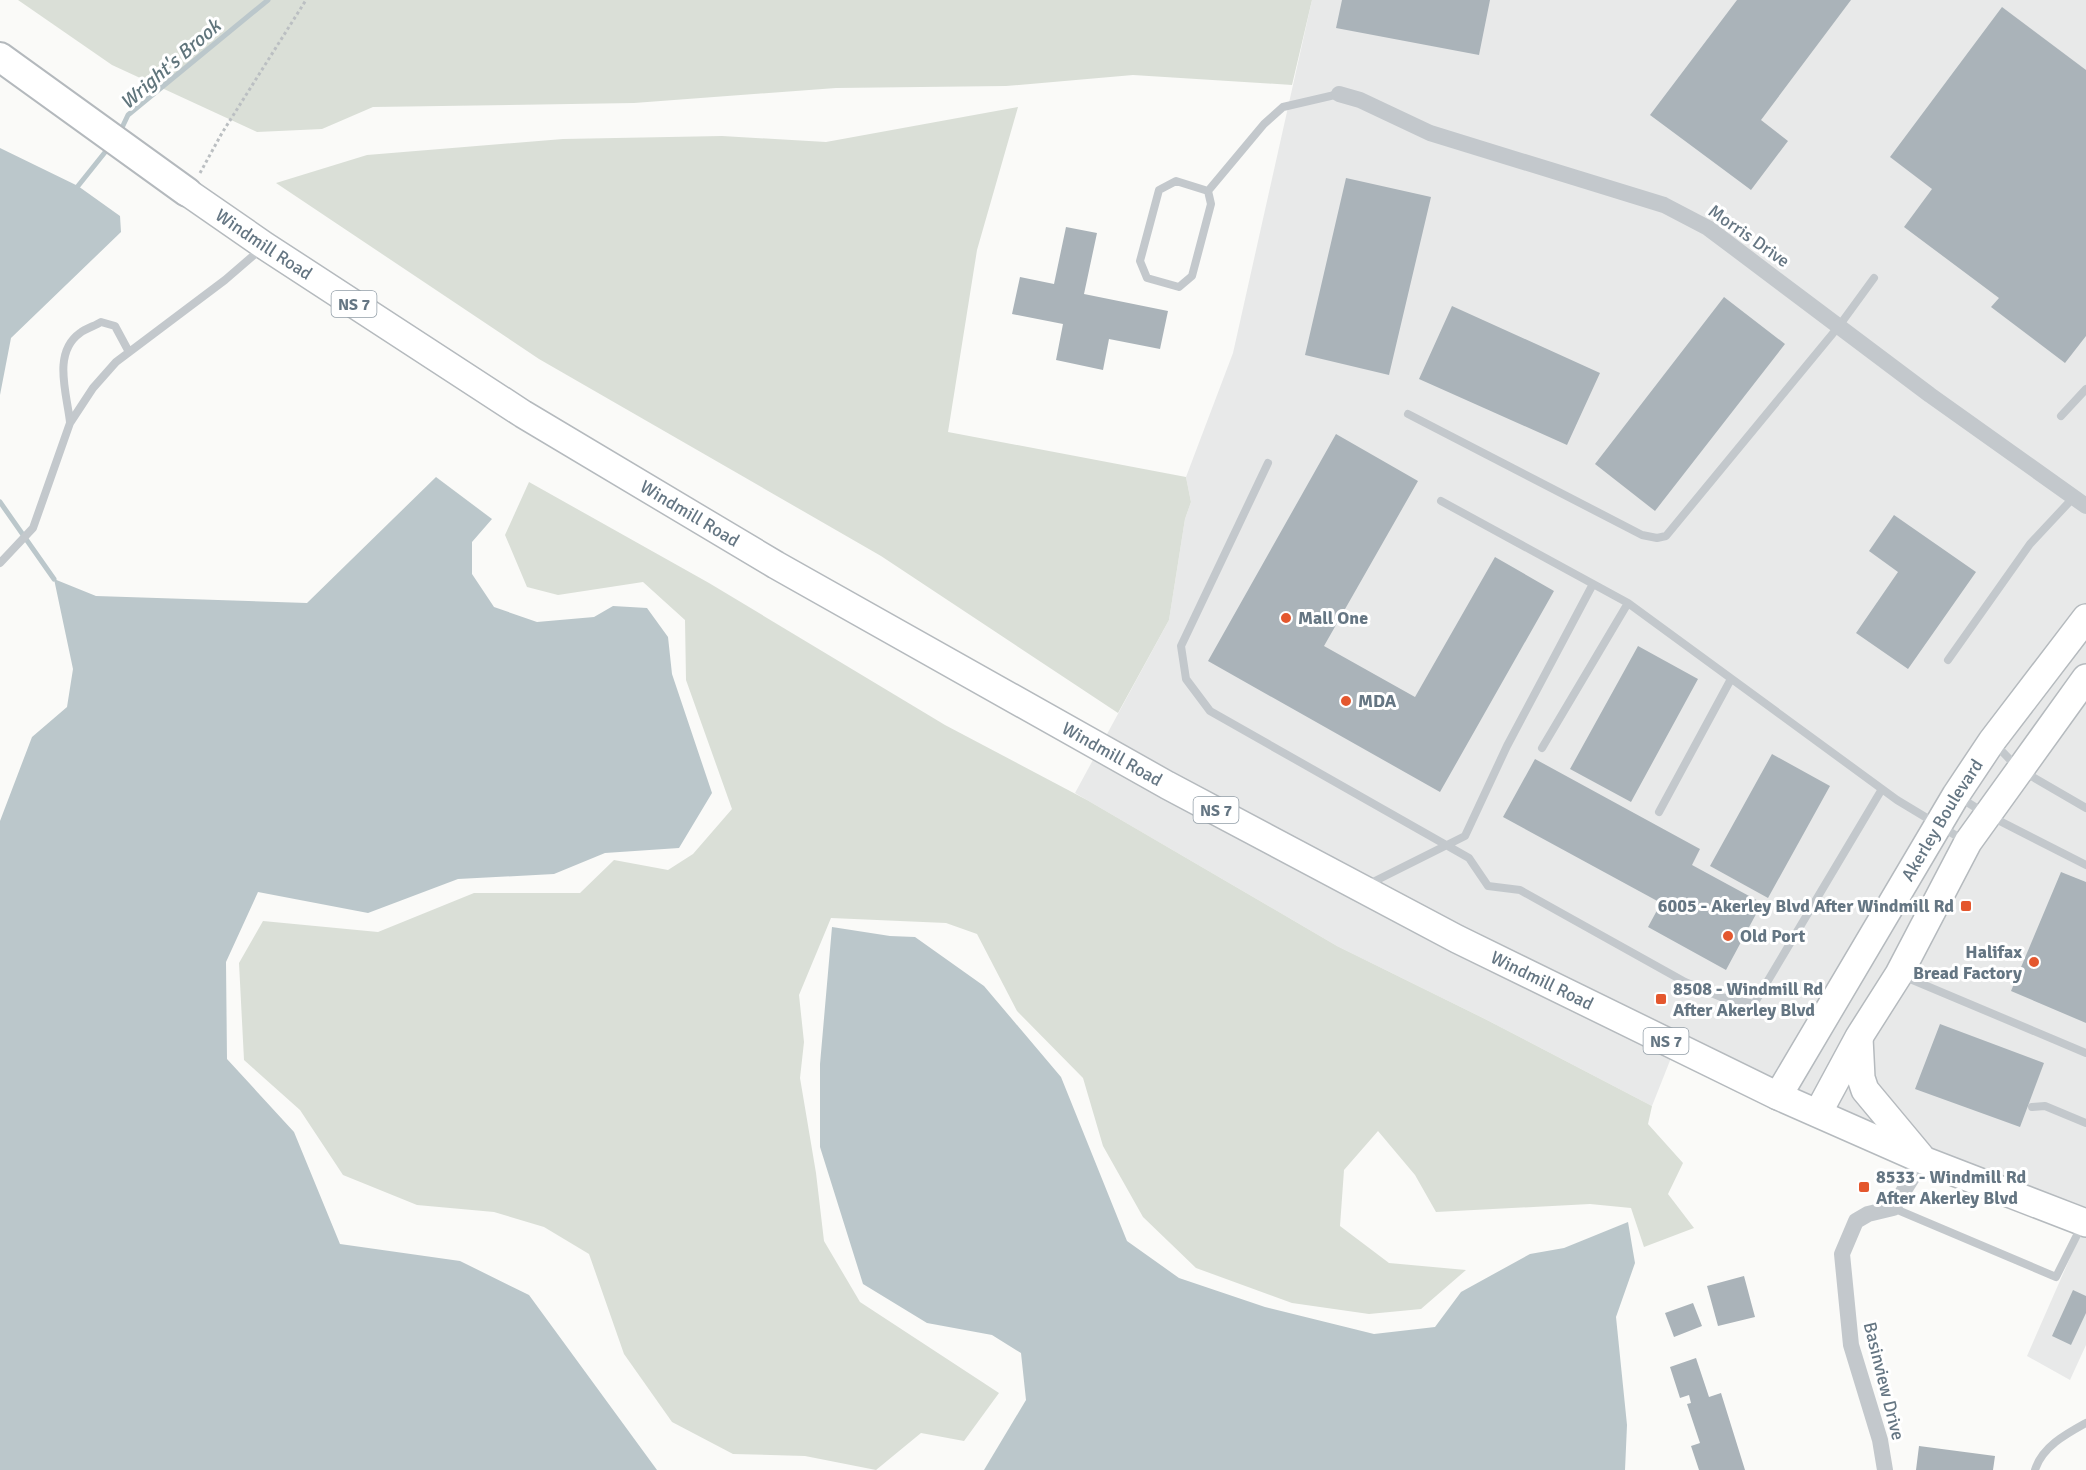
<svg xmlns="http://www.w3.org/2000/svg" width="2086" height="1470" font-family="Signika,sans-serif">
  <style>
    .built { fill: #e8e9e9 }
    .green { fill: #dadfd7 }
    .water { fill: #bbc7cb }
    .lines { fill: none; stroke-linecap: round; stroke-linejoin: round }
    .stream { stroke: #bbc7cb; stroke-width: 5 }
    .building { fill: #aab3b9 }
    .primary-casing { stroke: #b5babe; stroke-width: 30 }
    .trunk-casing { stroke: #b4b9bd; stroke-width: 32 }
    .path { stroke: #bbbfc2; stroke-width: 3; stroke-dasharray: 3 3; stroke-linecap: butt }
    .service { stroke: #c3c8cc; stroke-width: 8 }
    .minor { stroke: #c3c8cc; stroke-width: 16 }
    .primary { stroke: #fff; stroke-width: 27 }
    .trunk { stroke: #fff; stroke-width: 28 }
    .poi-dot { fill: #e4572e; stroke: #fff; stroke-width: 2 }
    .labels { text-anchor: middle; stroke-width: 6; stroke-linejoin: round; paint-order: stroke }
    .shield { fill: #fff; stroke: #939fa8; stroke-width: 1.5 }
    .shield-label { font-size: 16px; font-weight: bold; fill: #657683 }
    .street-label { font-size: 18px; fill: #657683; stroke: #fff }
    .poi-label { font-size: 18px; font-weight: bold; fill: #657683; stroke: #fff; text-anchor: start }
    .water-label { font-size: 20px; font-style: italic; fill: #60757c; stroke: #fff }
  </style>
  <rect width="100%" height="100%" fill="#fafaf8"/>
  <path class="built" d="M1312,0H2086V1345L2070,1380L2027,1356L2084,1226L1675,1048L1652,1106L1485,1019L1337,946L1075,793L1169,620L1185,519L1191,502L1186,477L1233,353Z"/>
  <path class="green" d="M18,0H1312L1292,85L1133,75L1006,86L836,88L634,103L373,107L322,129L257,132L112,65Z
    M1018,107L977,250L948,432L1186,477L1191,502L1185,519L1169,620L1118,713L881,556L539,359L276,183L367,155L563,139L722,136L826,142Z
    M529,482L709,583L945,725L1087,800L1337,946L1485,1019L1652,1106L1648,1124L1683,1163L1668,1194L1694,1228L1644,1247L1631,1208L1590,1204L1436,1212L1415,1175L1378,1131L1344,1170L1340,1226L1389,1263L1466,1270L1421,1309L1369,1314L1292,1303L1196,1268L1143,1217L1103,1146L1083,1078L1017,1011L977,934L946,923L831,918L799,995L804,1042L800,1078L816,1173L824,1241L860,1302L999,1393L964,1441L921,1433L876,1470L805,1456L733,1454L672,1422L624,1354L589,1254L544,1227L494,1212L417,1205L343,1175L300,1110L244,1060L239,963L263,921L378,932L474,893H580L614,860L668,870L693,854L732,809L686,680L685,620L643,582L558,595L527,587L505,535Z"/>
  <path class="water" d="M0,148L78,186L120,216L121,232L11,338L0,395Z
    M436,477L492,519L472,542V574L494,607L537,622L594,617L613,606L647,608L668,637L672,674L712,793L679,848L605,853L554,874L458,879L368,913L258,892L226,962L227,1059L294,1132L340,1244L460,1261L529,1295L657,1470H0V821L32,737L67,707L73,669L54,579L96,596L307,603Z
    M832,927L890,936L915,937L984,986L1061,1077L1127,1241L1179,1278L1265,1307L1374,1334L1435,1327L1461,1292L1530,1254L1564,1248L1628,1222L1635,1263L1616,1317L1627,1425L1625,1470H984L1026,1400L1021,1353L992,1335L927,1323L863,1284L820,1147V1064Z"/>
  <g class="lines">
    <path class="stream" d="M119,134L128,115L268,0
      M78,186L110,146
      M0,502L54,579"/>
  </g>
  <path class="building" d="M1342,0H1490L1479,55L1336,28Z
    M1737,0H1851L1761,120L1788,141L1751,190L1650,115Z
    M2002,7L2086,70V336L2065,363L1991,307L1999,298L1904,227L1932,189L1890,157Z
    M1346,178L1431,197L1389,375L1305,355Z
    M1066,227L1097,233L1084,294L1168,311L1160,349L1109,339L1103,370L1056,360L1063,324L1012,314L1020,277L1054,284Z
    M1724,297L1785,344L1655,511L1595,464Z
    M1452,306L1600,373L1567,445L1419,379Z
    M1336,434L1418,481L1324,646L1415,697L1495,557L1554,591L1440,792L1208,661Z
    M1894,515L1976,572L1908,669L1856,633L1898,572L1869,551Z
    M1638,646L1698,679L1631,802L1570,769Z
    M1772,754L1830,786L1768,898L1710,866Z
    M1535,759L1700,849L1692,865L1762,903L1726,970L1648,927L1661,903L1503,817Z
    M2061,872L2086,882V1023L2011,991Z
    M1940,1024L2044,1063L2020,1127L1915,1089Z
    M1744,1276L1755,1317L1718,1326L1707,1286Z
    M2073,1290L2086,1296V1313L2071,1345L2052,1336Z
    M1693,1303L1702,1326L1674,1337L1665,1313Z
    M1696,1358L1709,1397L1721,1393L1745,1470H1699L1691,1446L1700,1443L1687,1404L1691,1403L1689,1395L1680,1398L1670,1367Z
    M1919,1446L1995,1456L1993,1470H1916Z"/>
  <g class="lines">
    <g class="primary-casing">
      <g id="primary">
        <path id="s1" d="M187,192L265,246L523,414L776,565L1167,785L1457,939L1778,1096L1923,1160L2086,1223"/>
        <path d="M1859,1038L1861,1078L1865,1090L1920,1156"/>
        <path id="s2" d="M1778,1096L1956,795L1992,741L2086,618"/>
        <path d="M1818,1113L1859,1037L1899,974L1968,842L2086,678"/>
      </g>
    </g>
    <g class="trunk-casing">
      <path id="trunk" d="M0,57L187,192"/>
    </g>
    <path class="path" d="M200,173L222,133L306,0"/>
    <path class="service" d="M1208,191L1176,181L1159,190L1140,261L1147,278L1179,287L1192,276L1211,204L1208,191L1264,124L1283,107L1339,94
      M1408,414L1642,535L1657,538L1666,536L1839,326L1874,278
      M2061,416L2086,389
      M70,422C67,394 52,353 80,333C86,328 95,326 101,322L115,326L129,352
      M1268,463L1181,646L1186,679L1210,711L1469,858L1488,886L1520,890L1685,982L1721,997L1754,1004L1882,789
      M1441,501L1628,603L1897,800L1965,841
      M0,563L33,528L70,423L93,388L116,362L225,280L261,249
      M1948,660L2030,544L2073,498
      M1994,743L2019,769L2086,808
      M1542,748L1628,603
      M1959,797L1986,814L2086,865
      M1659,812L1731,679
      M1367,885L1465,836L1507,746L1593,584
      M1903,976L2086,1053
      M2032,1107L2045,1106L2086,1123
      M1893,1208L2056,1277L2081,1227
      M2035,1470C2042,1447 2066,1434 2086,1423"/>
    <path class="minor" d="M1339,94L1360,100L1430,133L1664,205L1708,228L1930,395L2086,506
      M1885,1470L1880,1440L1851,1345L1842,1254L1856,1221L1868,1214L1893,1208L1923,1160"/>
    <use href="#primary" class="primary"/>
    <use href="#trunk" class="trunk"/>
  </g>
  <g class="poi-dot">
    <circle cx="1286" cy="618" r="6"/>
    <circle cx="1346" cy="701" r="6"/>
    <rect x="1960" y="900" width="12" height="12" rx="3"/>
    <circle cx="1728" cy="936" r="6"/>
    <circle cx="2034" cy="962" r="6"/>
    <rect x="1655" y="993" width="12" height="12" rx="3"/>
    <rect x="1858" y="1181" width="12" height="12" rx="3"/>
  </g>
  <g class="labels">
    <g class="shield">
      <rect x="331.5" y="291" width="45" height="26" rx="4.5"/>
      <rect x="1193.5" y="797" width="45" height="26" rx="4.5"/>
      <rect x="1643.5" y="1028" width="45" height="26" rx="4.5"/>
    </g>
    <g class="shield-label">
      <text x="354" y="310">NS 7</text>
      <text x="1216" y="816">NS 7</text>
      <text x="1666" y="1047">NS 7</text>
    </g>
    <g class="street-label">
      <text transform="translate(1749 236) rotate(35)" y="6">Morris Drive</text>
      <text dy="6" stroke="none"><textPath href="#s1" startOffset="93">Windmill Road</textPath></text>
      <text dy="6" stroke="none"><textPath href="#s1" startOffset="597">Windmill Road</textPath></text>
      <text dy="6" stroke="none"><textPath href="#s1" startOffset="1083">Windmill Road</textPath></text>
      <text dy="6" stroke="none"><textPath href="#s2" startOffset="321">Akerley Boulevard</textPath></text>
      <text dy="6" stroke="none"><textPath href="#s1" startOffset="1569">Windmill Road</textPath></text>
      <text transform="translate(1884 1381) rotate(76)" y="6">Basinview Drive</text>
    </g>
    <g class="poi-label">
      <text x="1298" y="624">Mall One</text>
      <text x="1358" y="707">MDA</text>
      <text x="1954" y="912" text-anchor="end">6005 - Akerley Blvd After Windmill Rd</text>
      <text x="1740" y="942">Old Port</text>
      <text x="2022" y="958" text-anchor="end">Halifax<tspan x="2022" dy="21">Bread Factory</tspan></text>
      <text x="1673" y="995">8508 - Windmill Rd<tspan x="1673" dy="21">After Akerley Blvd</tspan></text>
      <text x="1876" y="1183">8533 - Windmill Rd<tspan x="1876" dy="21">After Akerley Blvd</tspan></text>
    </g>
    <g class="water-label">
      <text transform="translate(170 64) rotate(-41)" y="7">Wright's Brook</text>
    </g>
  </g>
</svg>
